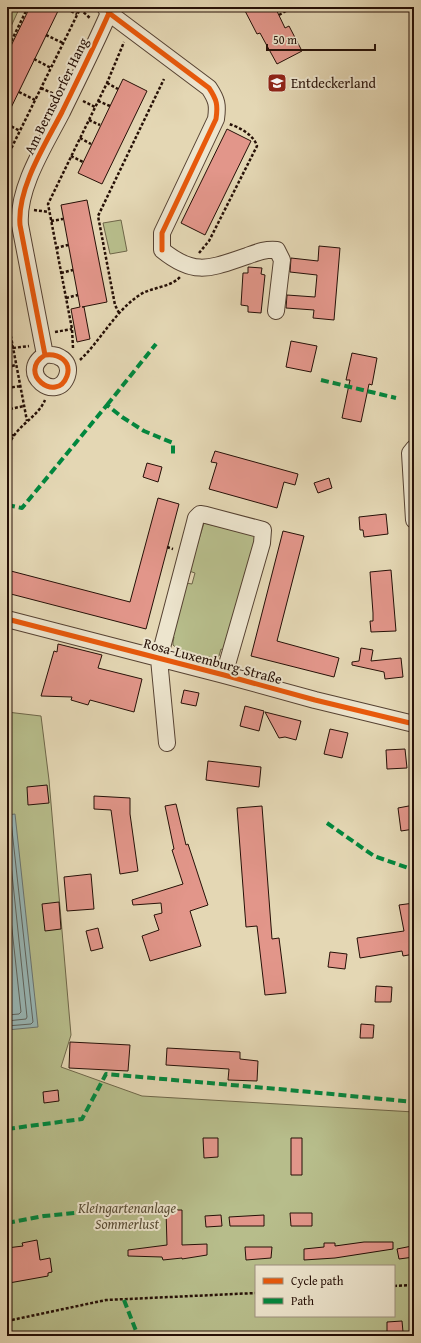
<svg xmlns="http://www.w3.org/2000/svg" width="421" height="1343" font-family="'Gentium Book Plus',serif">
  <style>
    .green { fill: #b7bd8b; stroke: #6e6649; fill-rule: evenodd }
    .water { fill: #98b7b6; stroke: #6a7470 }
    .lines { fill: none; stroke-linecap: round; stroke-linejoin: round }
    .shore { stroke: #5f645e; stroke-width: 1 }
    .building { fill: #e2968a; stroke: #261007 }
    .minor-casing { stroke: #564232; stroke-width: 18 }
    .path { stroke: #261007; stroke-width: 2.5; stroke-dasharray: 3 2; stroke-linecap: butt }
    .minor { stroke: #ede5ce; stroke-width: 16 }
    .quiet { stroke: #00873e; stroke-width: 4; stroke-dasharray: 8 4; stroke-linecap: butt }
    .cycleway-casing { stroke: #ede5ce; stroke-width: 8 }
    .cycleway { stroke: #e8590c; stroke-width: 5 }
    .labels { text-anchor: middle; stroke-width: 4; stroke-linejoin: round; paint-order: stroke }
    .poi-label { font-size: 14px; fill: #261007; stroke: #ede5ce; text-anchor: start }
    .street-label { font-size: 14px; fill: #261007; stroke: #ede5ce }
    .park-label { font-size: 14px; font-style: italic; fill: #594d35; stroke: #ede5ce }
  </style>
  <rect width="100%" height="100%" fill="#e4d7b4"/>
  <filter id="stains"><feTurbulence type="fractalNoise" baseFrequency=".005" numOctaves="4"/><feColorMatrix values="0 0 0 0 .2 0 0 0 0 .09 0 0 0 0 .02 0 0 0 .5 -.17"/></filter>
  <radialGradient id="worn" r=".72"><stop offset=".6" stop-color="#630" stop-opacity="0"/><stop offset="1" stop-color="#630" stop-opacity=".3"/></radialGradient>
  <path class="green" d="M7,7H20L7,35Z
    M121,220L127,251L110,254L103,223Z
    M204,523L256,536L224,650L221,649L219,656L213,658L179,650L173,645V642L174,637L172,636L186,583L192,584L195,573L189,571Z
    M7,712L41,716L49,780L71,1035L61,1067L142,1096L414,1112V1336H7ZM256,1266H394V1316H256Z"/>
  <path class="water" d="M15,814L38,1027L7,1030V815Z"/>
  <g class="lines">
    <path class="shore" d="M7,819H10L11,821L33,1022L31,1024L7,1026
      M7,826L27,1017L26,1019L7,1021
      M7,883L21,1012L19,1014L7,1015"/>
  </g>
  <path class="building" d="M30,7H49L58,11L7,116V54Z
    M243,7H275L285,28L289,26L302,51L277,64L260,33L257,34Z
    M123,79L147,91L102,184L78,173Z
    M227,129L251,141L205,235L181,223Z
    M87,200L107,302L82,307H84L90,339L77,342L71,309L80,307L61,205Z
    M319,246L340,248L334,320L313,318L314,310L286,308L287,295L315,297L317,275L290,272L291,258L318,261Z
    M248,267L262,268L261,274L265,275L261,313L248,312V306L241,305L243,273H248Z
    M291,341L317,346L311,372L286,367Z
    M352,353L377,358L372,385L369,384L361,422L342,418L350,380H346Z
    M215,451L298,474L295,485L284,482L277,508L209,489L217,463L211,462Z
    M147,463L162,467L158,482L143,477Z
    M329,478L332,488L318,493L314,483Z
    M158,498L179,504L146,629L7,593V570L130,602Z
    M386,514L388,534L364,537L363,530H360L359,517Z
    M283,531L304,536L277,641L339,658L334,677L251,656Z
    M391,570L396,631L371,632L370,621H373V613L370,572Z
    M58,644L102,655L98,668L142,679L134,712L90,700L88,705L71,700L72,697L41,696L54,651L57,652Z
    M361,648L373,650L371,661L401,658L403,677L385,679L384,672L352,665V662L359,661Z
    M184,690L199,693L196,706L181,703Z
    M245,706L264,711L259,731L240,726Z
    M265,712L301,721L296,740L285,737L279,738Z
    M330,729L348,733L342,758L324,754Z
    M405,749L407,768L387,769L386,750Z
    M208,761L261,767L259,787L206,780Z
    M47,785L49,803L28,805L27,787Z
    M94,796L130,798V814L138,871L120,874L111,810L94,809Z
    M176,804L186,845L188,844L208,905L190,911L201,946L150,961L142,936L159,930L154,915L162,913L161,903L133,905L132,900L183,884L172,850L174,849L165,806Z
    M414,805V829L401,831L398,808Z
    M262,806L272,939L279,938L286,993L265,995L257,926L246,927L237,808Z
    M91,874L94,909L67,911L64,877Z
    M59,902L61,929L45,931L42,904Z
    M414,903V954L403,956L402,951L360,958L357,938L404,931L399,905Z
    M98,928L103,948L91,951L86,931Z
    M330,952L347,954L345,969L328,967Z
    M376,986L392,987L391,1002H375Z
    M361,1024L374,1025L373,1038H360Z
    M70,1042L130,1045L128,1071L69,1068Z
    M167,1048L240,1052V1059L258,1061L257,1081L228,1080L229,1069L166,1065Z
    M58,1090L59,1101L44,1103L43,1092Z
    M203,1138H218V1157L204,1158Z
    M291,1138H302V1175H291Z
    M166,1210H182V1245L207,1244V1255L182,1259V1258L163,1260L162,1257L128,1256V1250L167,1245Z
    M290,1213H312V1226H291Z
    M221,1215L222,1226L206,1227L205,1216Z
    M264,1215V1226H230L229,1217Z
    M37,1240L40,1260L50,1258L52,1272L48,1273V1276L9,1283L7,1248L23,1246L22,1243Z
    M364,1242H393V1249L335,1258L304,1260V1249L324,1247V1243H335V1246Z
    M412,1246L414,1257L399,1259L397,1249Z
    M245,1247H272L271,1258L246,1260Z
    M402,1321L403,1332L387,1333V1322Z"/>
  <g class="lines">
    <g class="minor-casing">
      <path id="minor" d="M105,7L109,13L209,88C217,100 218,105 216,119L162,233V250C195,277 211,268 247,256C258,252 265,249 277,250L282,260L276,311
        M45,355C58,353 72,361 67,376C57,404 16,373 45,355L20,225C17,188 45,145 62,112C78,79 94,47 109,13
        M414,448L410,453L414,520
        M7,619L224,675L315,700L414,724
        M167,743L159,659L195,522L196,518L200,514L206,515L263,530L262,543L224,675"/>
    </g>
    <path class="path" d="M62,7L77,14
      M80,9L91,19
      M279,15L293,7
      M46,35L63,43
      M7,50L28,7
      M34,59L51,68
      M107,83L118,89
      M41,88L54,94
      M19,92L35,100
      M83,101L95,107
      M98,101L110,106
      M89,120L100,125
      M7,124L20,131
      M80,138L91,144
      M71,156L83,162
      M7,157L81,7
      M34,210L49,212
      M51,221L63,219
      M56,248L68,245
      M199,253L209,241L257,146C254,135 239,127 229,124
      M61,273L73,270
      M66,298L78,295
      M119,313L115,305L98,216L164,79
      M7,316L27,421
      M55,332L72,329
      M7,346L13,345
      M13,348L29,346
      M73,348L72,329L48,204L107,83L124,42
      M80,360C101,340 114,313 138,296C150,287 170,288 180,277
      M7,367L16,365
      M7,388L21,386
      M10,409L24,406
      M7,436L14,435
      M7,449C15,425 37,419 45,400
      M167,547L173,549
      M394,1286L414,1285
      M7,1321L106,1300L256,1293"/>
    <use href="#minor" class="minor"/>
    <path class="quiet" d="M321,380L396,398
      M107,405L156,344
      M7,505L22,508L107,405L122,417L144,431L173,443V454
      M327,823L374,856L414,870
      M7,1129L82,1119L106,1074L289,1090L414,1102
      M7,1223L44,1216L75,1213
      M124,1300L138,1336"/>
    <g class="cycleway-casing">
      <path id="cycleway" d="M106,8L109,13L209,88C217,100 218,105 216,119L162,233V250
        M45,355C58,353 72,361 67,376C57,404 16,373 45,355L20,225C17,188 45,145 62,112C78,79 94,47 109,13
        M7,619L224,675L315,700L414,724"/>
    </g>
    <use href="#cycleway" class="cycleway"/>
  </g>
  <defs>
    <g id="school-square" transform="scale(1)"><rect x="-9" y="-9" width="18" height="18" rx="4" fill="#8f2418" stroke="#ede5ce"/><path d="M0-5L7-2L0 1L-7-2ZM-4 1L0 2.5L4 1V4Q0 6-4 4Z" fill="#fff"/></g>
  </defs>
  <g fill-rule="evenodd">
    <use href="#school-square" x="277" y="83"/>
  </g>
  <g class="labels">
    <g class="poi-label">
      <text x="291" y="88">Entdeckerland</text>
    </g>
    <g class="street-label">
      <text transform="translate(56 96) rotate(-64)" y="5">Am Bernsdorfer Hang</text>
      <text transform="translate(213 661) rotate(15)" y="5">Rosa-Luxemburg-Straße</text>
    </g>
    <g class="park-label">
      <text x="127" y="1213">Kleingartenanlage<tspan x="127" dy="16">Sommerlust</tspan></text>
    </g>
  </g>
  <rect width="421" height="1343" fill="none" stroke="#e4d7b4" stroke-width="24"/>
  <rect x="8" y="8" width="405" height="1327" fill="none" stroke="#261007" stroke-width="2"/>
  <rect x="12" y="12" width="397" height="1319" fill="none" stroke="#261007"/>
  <rect x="255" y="1265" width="140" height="52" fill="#ede5ce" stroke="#9d907e"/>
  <rect x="263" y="1278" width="20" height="6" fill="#e8590c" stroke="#9d907e"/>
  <text x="291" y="1285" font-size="12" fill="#261007">Cycle path</text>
  <rect x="263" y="1298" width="20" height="6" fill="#00873e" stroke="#9d907e"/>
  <text x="291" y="1305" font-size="12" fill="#261007">Path</text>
  <path d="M267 44v6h108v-6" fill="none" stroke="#261007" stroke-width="2"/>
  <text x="273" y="44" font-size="12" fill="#261007" stroke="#ede5ce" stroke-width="3" paint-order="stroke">50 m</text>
  <rect width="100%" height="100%" filter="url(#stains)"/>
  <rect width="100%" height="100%" fill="url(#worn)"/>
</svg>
